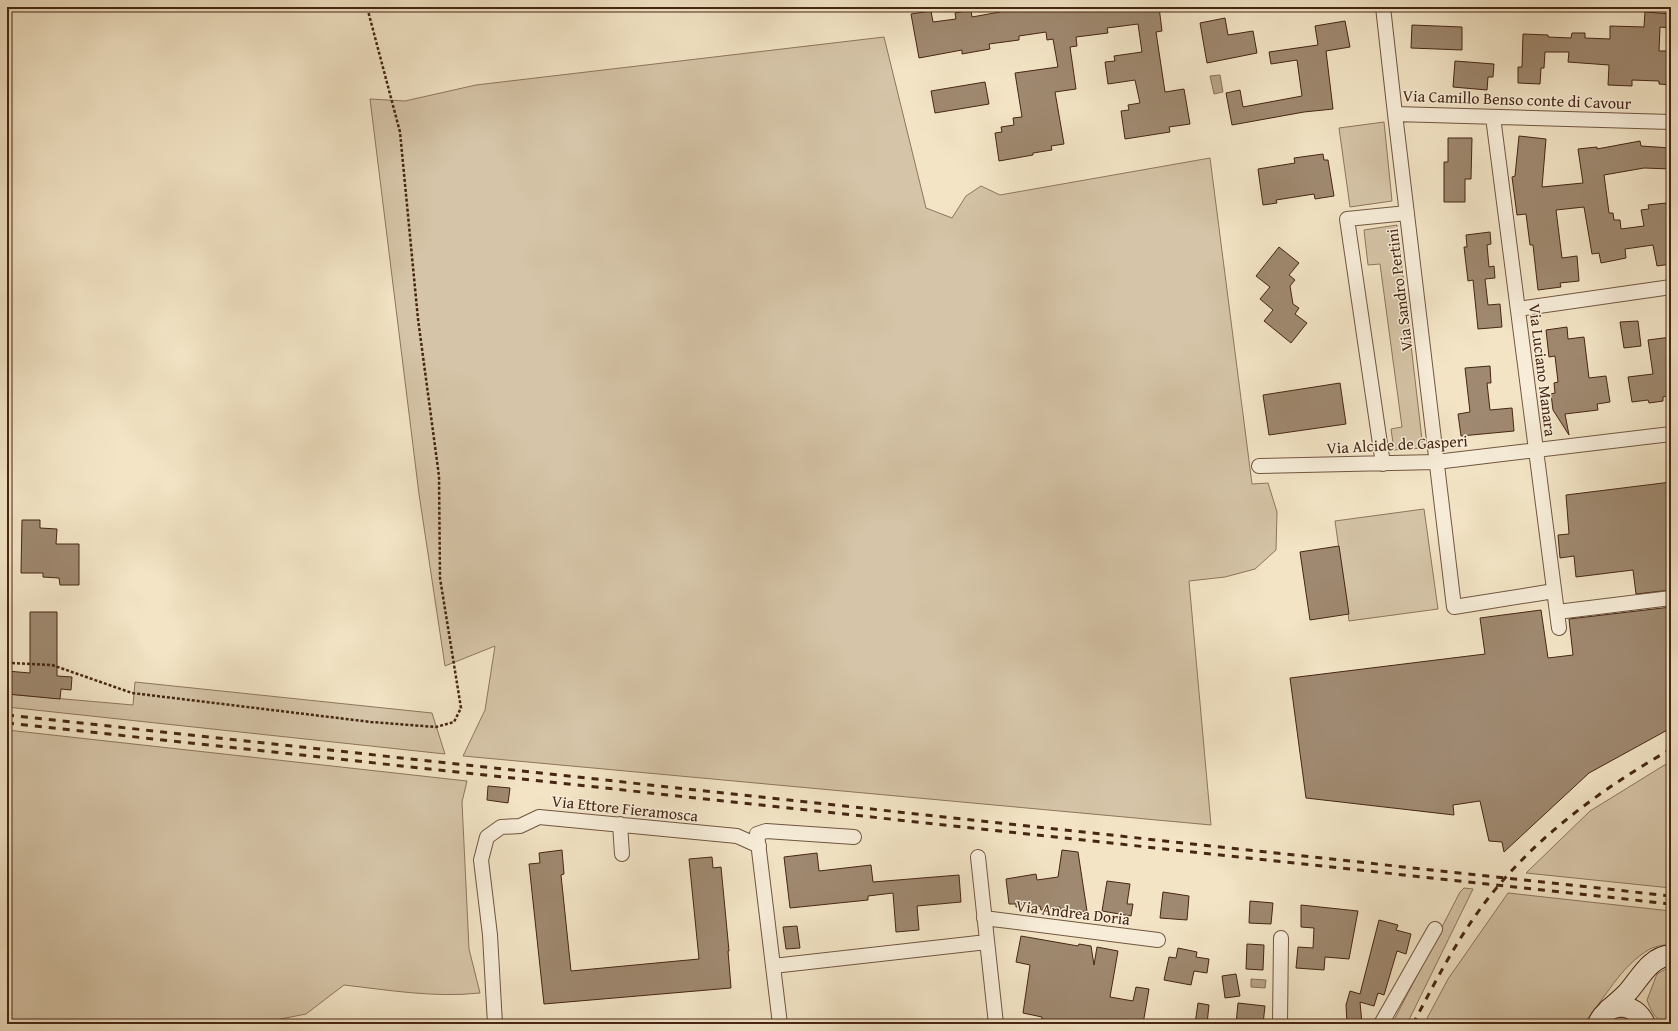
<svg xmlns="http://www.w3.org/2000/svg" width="1678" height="1031" font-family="'Gentium Book Plus',serif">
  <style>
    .green { fill: #d5c4a7; stroke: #8e755d }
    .water { fill: #b8a388; stroke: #8a7159 }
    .building { fill: #9f8970; stroke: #462613 }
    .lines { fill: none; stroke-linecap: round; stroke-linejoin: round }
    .street-casing { stroke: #715640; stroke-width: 16 }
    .secondary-casing { stroke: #462613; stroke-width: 22 }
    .path { stroke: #462613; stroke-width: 2.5; stroke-dasharray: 3 2; stroke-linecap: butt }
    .street { stroke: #f7edd9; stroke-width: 14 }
    .secondary { stroke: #f7edd9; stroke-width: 20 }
    .rail { stroke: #462613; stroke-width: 3; stroke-dasharray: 7 7; stroke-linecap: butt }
    .labels { text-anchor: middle; stroke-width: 3; stroke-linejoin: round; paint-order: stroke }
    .street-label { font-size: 16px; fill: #462613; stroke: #f7edd9 }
  </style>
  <rect width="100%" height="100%" fill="#f2e4c5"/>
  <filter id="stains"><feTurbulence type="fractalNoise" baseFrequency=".005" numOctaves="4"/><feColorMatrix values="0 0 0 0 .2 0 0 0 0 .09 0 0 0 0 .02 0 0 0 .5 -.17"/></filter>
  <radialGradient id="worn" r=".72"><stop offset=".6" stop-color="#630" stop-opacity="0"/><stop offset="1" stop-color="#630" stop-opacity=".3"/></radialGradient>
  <path class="green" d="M884,37L926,208L952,218L966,196L981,186L1000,195L1210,158L1252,484L1268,483L1277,512L1276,550L1255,569L1225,577L1189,581L1211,825L463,756L485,710L495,646L445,666L419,494L370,99L405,101L476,85Z
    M1384,122L1392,201L1350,207L1339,128Z
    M1397,225L1423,448L1394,450L1391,429L1402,427L1380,264L1368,265L1364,230Z
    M1424,509L1438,609L1349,621L1335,521Z
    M135,682L432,713L445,754L7,707V694L133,705Z
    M7,730L467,781L462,802L469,949L480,993C435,998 388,990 344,985L306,1014L255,1024H7Z
    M1671,761V888L1526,873L1590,811Z
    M1464,888L1473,889L1407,1024H1392L1460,892Z
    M1508,893L1671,911V944C1665,945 1655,946 1650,949C1620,966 1605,999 1583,1024H1424L1448,979Z
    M1671,966V1024C1657,1024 1651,1011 1647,1000L1657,974Z"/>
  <path class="water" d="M1220,75L1223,92L1214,94L1210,76Z
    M1251,979L1266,980L1265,988L1251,987Z"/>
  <path class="building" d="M1000,7H1159L1162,31L1156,32L1165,92L1184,89L1190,124L1169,127L1170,132L1125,139L1121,111L1129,110L1128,105L1140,103L1135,80L1108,84L1105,62L1115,61L1114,56L1142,52L1138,24L1107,28L1108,33L1076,37L1077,46L1070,47L1076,89L1055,92L1064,144L1051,146L1052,150L1033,153V155L999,161L995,133L1002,132L1001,127L1014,125L1013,118L1022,117L1015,73L1058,67L1053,39L1047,40L1046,32L1019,36V40L989,44L990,49L962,54V50L919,58L911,14L931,11L933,22L956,19L955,13L971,10L972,17L1000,12Z
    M1645,12L1671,14V28L1660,27L1659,51H1671V85L1659,84V81L1632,80V86L1608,85L1609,65L1568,62L1569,52H1545L1544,68H1541L1540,84L1518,83V67H1522L1523,34L1548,35V37L1571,38L1572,33H1585V38L1610,39V26L1644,27Z
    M1225,18L1228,35L1253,31L1257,53L1207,63L1200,23Z
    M1345,21L1350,47L1326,51L1333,109L1304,112L1232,125L1226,93L1240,90L1243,107L1302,96L1297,60L1271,64L1269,52L1318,45L1315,26Z
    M1412,25L1462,27V50L1411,48Z
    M1455,61L1494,64L1493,77H1488L1487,90L1453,87Z
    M985,82L989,104L935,113L931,91Z
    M1519,136L1546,139L1542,187L1583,183L1578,149L1597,147V149L1640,141L1641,146L1671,148V169L1644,168L1604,175L1609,213H1613L1614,220H1620L1621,229L1644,226L1641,210L1649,209L1648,205L1666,203L1671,236V264L1657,266L1653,245L1625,249L1626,258L1601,263L1599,253L1592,254L1584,207L1556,210L1562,258L1577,256L1579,281L1560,283L1561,287L1538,290L1533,245H1530L1526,214L1517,215L1512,177L1515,176Z
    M1448,138H1472L1471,179H1465V202H1444V162H1448Z
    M1323,154L1324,160H1328L1334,196L1315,199L1314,194L1276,200L1277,203L1263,205L1258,169L1295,163L1294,158Z
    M1490,232L1491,244L1487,245L1489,267L1494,266L1495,278L1485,279L1488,305L1500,304L1502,327L1478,329L1473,280L1468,281L1464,247H1467L1466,235Z
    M1279,247L1299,263L1289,275L1295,280L1290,286L1293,304L1299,308L1295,314L1307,323L1291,343L1264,321L1273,310L1260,299L1270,287L1256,276Z
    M1638,321L1641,346L1624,348L1620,322Z
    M1567,327L1568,339L1584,337L1589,378L1606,376L1610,402L1597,404L1598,410L1565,414L1569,435L1553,410L1551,394L1555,393L1554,383L1558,382L1555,356L1549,357L1546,330Z
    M1671,337V395L1663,397V401L1649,403L1648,400L1632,402L1628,377L1653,374L1648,340Z
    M1490,366L1491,383H1487L1490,410L1512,408L1514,431L1461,436L1458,414L1470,412L1465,368Z
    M1340,383L1346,424L1269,435L1263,395Z
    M1671,482V590L1636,594L1633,570L1576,577L1574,556L1560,558L1558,535L1569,534L1566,495Z
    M22,520H40V528L57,529L56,544H79V585H60L59,578L43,577V573H21Z
    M1339,546L1349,614L1310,620L1300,552Z
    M1671,607V728L1589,773L1504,852L1502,842L1489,841L1480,801L1453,805L1454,815L1306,798L1290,678L1485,654L1480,618L1541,610L1548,658L1573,655L1569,619Z
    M30,612H57V676L72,677L71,690L61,689L60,699L7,694V671L30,673Z
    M488,786L510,788L508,803L487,800Z
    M562,850L564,874L561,875L571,971L699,959L689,859L712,857L713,868L721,867L729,951H728L731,988L544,1004L529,864L540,863L539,853Z
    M1062,850L1078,852L1087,911L1072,913L1071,910L1060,912V907L1041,910L1040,906L1030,908L1029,905L1016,907V904H1009L1006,879L1036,874L1037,880L1058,877Z
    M817,853L819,871L871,865L873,882L959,875L961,902L917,906L919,930L896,932L893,893L868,896V900L790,908L784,857Z
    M1107,881L1130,884L1127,904H1133L1131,916L1102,911Z
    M1163,892L1189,896L1187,920L1160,918Z
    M1250,901L1273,903L1271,924L1249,923Z
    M1301,905L1358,911L1349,959L1325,957L1324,970L1296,968L1298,947L1313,948L1314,928L1301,927Z
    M1379,920L1398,925L1396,930L1411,934L1406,954L1397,951L1384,995L1378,993L1374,1006L1360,1002L1362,1024H1347L1346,1005L1350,991L1360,994Z
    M797,926L800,948L786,949L783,927Z
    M1021,936L1078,946L1079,944L1091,946L1094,965L1097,947L1118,951L1110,997L1133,1001L1136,987L1149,989L1143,1024H1041L1042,1017L1023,1013L1030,965L1016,962Z
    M1247,944L1264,945L1263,970L1246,969Z
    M1178,948L1197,952L1196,957L1209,959L1207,973L1194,971L1191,985L1164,980L1169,957L1176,958Z
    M1236,974L1240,996L1225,998L1222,976Z
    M1198,1003L1209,1005L1207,1024H1195Z
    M1238,1003L1265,1006L1263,1024H1236Z"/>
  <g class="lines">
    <g class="street-casing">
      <path id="street" d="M1383,7L1395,114L1671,122
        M1395,114L1454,607L1554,591
        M1493,117L1559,628
        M1518,309L1671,287
        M1383,464L1347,219L1407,213
        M1259,466L1436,462L1671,434
        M1557,612L1671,598
        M620,824L622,854
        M978,857L996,1024
        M984,918L1158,940
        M773,966L987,942
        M495,1024L490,935L481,860L487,837L501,827L520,826L539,817L737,836L759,846
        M780,1024L757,834L766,831L854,837
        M1280,1024L1281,938
        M1381,1024L1435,929"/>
    </g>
    <g class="secondary-casing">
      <path id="secondary" d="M1608,1010C1614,1005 1621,999 1627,993C1640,979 1649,957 1671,955
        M1598,1024C1607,1001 1635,1001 1645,1024"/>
    </g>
    <path class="path" d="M7,91L10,145L7,169
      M12,663L52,665L132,693L371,722L436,727L454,722L461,708L440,578L439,476L418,319L400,132L367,7"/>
    <use href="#street" class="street"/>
    <use href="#secondary" class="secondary"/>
    <path class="rail" d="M7,715L1671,896
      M7,723L1671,904
      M1413,1024C1433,986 1453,947 1478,912C1528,842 1598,791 1671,749"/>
  </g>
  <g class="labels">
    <g class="street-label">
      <text transform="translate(1517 99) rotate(2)" y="6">Via Camillo Benso conte di Cavour</text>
      <text transform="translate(1399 290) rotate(-97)" y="6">Via Sandro Pertini</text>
      <text transform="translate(1543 370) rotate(83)" y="6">Via Luciano Manara</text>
      <text transform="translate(1397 444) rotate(-3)" y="6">Via Alcide de Gasperi</text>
      <text transform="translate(625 808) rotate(6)" y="6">Via Ettore Fieramosca</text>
      <text transform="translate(1073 912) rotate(7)" y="6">Via Andrea Doria</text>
    </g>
  </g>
  <rect width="1678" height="1031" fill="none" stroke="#f2e4c5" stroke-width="24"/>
  <rect x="8" y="8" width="1662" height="1015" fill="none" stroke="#462613" stroke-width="2"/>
  <rect x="12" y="12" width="1654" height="1007" fill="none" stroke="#462613"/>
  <rect width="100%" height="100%" filter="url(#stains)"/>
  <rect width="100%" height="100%" fill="url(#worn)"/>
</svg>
